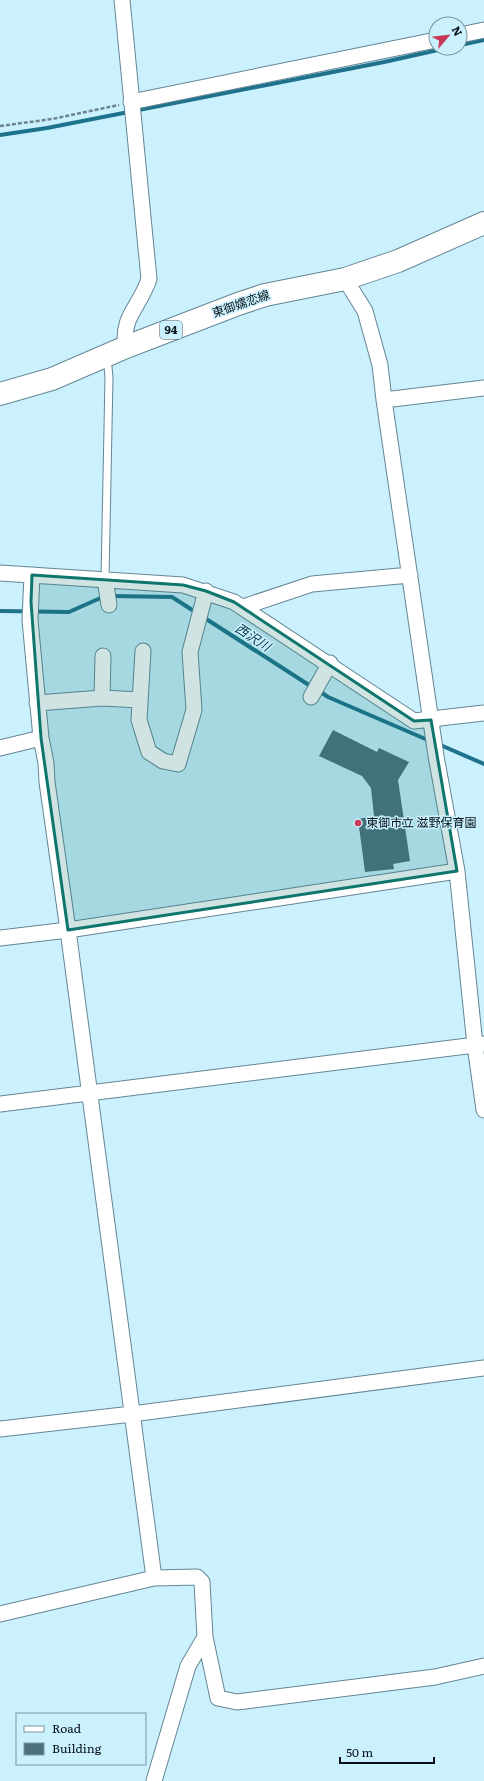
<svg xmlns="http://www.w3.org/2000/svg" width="484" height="1781" font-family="Literata,'Noto Sans JP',serif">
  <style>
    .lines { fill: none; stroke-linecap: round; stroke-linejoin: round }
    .stream { stroke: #1f728c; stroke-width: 4 }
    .building { fill: #4e707c }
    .lane-casing { stroke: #648694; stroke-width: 9 }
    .street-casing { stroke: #648694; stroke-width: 17 }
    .primary-casing { stroke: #648694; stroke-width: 24 }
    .path { stroke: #6c858f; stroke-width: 2.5; stroke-dasharray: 4 2; stroke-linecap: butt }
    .lane { stroke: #fff; stroke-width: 7 }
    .street { stroke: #fff; stroke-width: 15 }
    .primary { stroke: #fff; stroke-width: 22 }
    .marked { fill: #0f766e; fill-opacity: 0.2; stroke: #0f766e; stroke-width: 3; stroke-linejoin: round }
    .poi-dot { fill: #c93957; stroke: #cbf0fe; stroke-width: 1.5 }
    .labels { text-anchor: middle; stroke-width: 3; stroke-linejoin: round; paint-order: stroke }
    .shield { fill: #cbf0fe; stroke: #40535b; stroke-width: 1 }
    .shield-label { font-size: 11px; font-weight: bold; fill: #041015 }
    .street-label { font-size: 12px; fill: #041015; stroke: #cbf0fe }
    .poi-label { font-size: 12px; fill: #041015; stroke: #cbf0fe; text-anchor: start }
    .water-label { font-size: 13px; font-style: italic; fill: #093a49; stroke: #cbf0fe }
  </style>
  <rect width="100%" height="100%" fill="#cbf0fe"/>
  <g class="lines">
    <path class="stream" d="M460,45L484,40
      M0,135L47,128L384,62L447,48
      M111,596L172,597L312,687
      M0,611L69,612L105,596
      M318,690L328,697L430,741
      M438,744L484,764"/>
  </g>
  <path class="building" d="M333,730L377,752L379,748L409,762L398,780L410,861L393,864L394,869L365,872L358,819L374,816L371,788L362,776L319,756Z"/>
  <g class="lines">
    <g class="lane-casing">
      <path id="lane" d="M105,359L108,367L109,377L105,579"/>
    </g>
    <g class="street-casing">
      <path id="street" d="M122,0L149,279C140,307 121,316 126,347
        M460,35L484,30
        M131,102L436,40
        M345,279L365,311L380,365L384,400L436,756L457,871L475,1045L484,1110
        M384,400L484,388
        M0,573L183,585L234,602L414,721L484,713
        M32,575L30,620L41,738L46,763L47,782L68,930L154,1578
        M105,579L109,605
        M243,607L312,584L410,575
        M143,651L139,720L149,752L163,761L178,764L194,710L190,652L206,591
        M311,697L330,663
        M102,698L103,656
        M37,703L102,698L140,700
        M0,748L41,738
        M0,938L68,930L457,871
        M0,1104L484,1044
        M0,1429L132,1414L484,1368
        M0,1614L154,1578L197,1577L202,1582L205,1637L218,1698L237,1702L435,1677L484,1666
        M154,1781L188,1666L205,1637"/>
    </g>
    <g class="primary-casing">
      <path id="primary" d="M0,394L52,379L126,347L238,304L265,295L345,279L398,261L484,223"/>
    </g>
    <path class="path" d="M0,126L52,119L119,105"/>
    <use href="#lane" class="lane"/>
    <use href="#street" class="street"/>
    <use href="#primary" class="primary"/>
  </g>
  <path class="marked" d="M32,575L183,585L206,591L234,602L414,721L431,720L457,871L68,930L41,738L31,602Z"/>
  <circle class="poi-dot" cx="358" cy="823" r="4"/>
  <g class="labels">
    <rect class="shield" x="160" y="321" width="22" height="18" rx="3"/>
    <g class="shield-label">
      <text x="171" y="334">94</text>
    </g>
    <g class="street-label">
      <text transform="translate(241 304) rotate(-19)" y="4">東御嬬恋線</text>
    </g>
    <g class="poi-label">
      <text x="366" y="827">東御市立 滋野保育園</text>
    </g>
    <g class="water-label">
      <text transform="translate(253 637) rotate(33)" y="5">西沢川</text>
    </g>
  </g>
  <rect x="16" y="1713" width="130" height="52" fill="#cbf0fe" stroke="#7b96a1"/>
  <rect x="24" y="1726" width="20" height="6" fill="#ffffff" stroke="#7b96a1"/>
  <text x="52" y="1733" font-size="12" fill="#041015">Road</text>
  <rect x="24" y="1743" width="20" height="12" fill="#4e707c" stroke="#7b96a1"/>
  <text x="52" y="1753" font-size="12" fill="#041015">Building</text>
  <g transform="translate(448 36) rotate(62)"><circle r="19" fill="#cbf0fe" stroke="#7b96a1"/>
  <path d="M0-3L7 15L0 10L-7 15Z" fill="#c93957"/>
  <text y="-6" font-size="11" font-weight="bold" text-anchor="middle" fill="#041015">N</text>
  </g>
  <path d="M340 1757v6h94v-6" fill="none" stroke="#041015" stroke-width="2"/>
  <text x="346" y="1757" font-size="12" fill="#041015" stroke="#cbf0fe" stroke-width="3" paint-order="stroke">50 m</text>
</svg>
